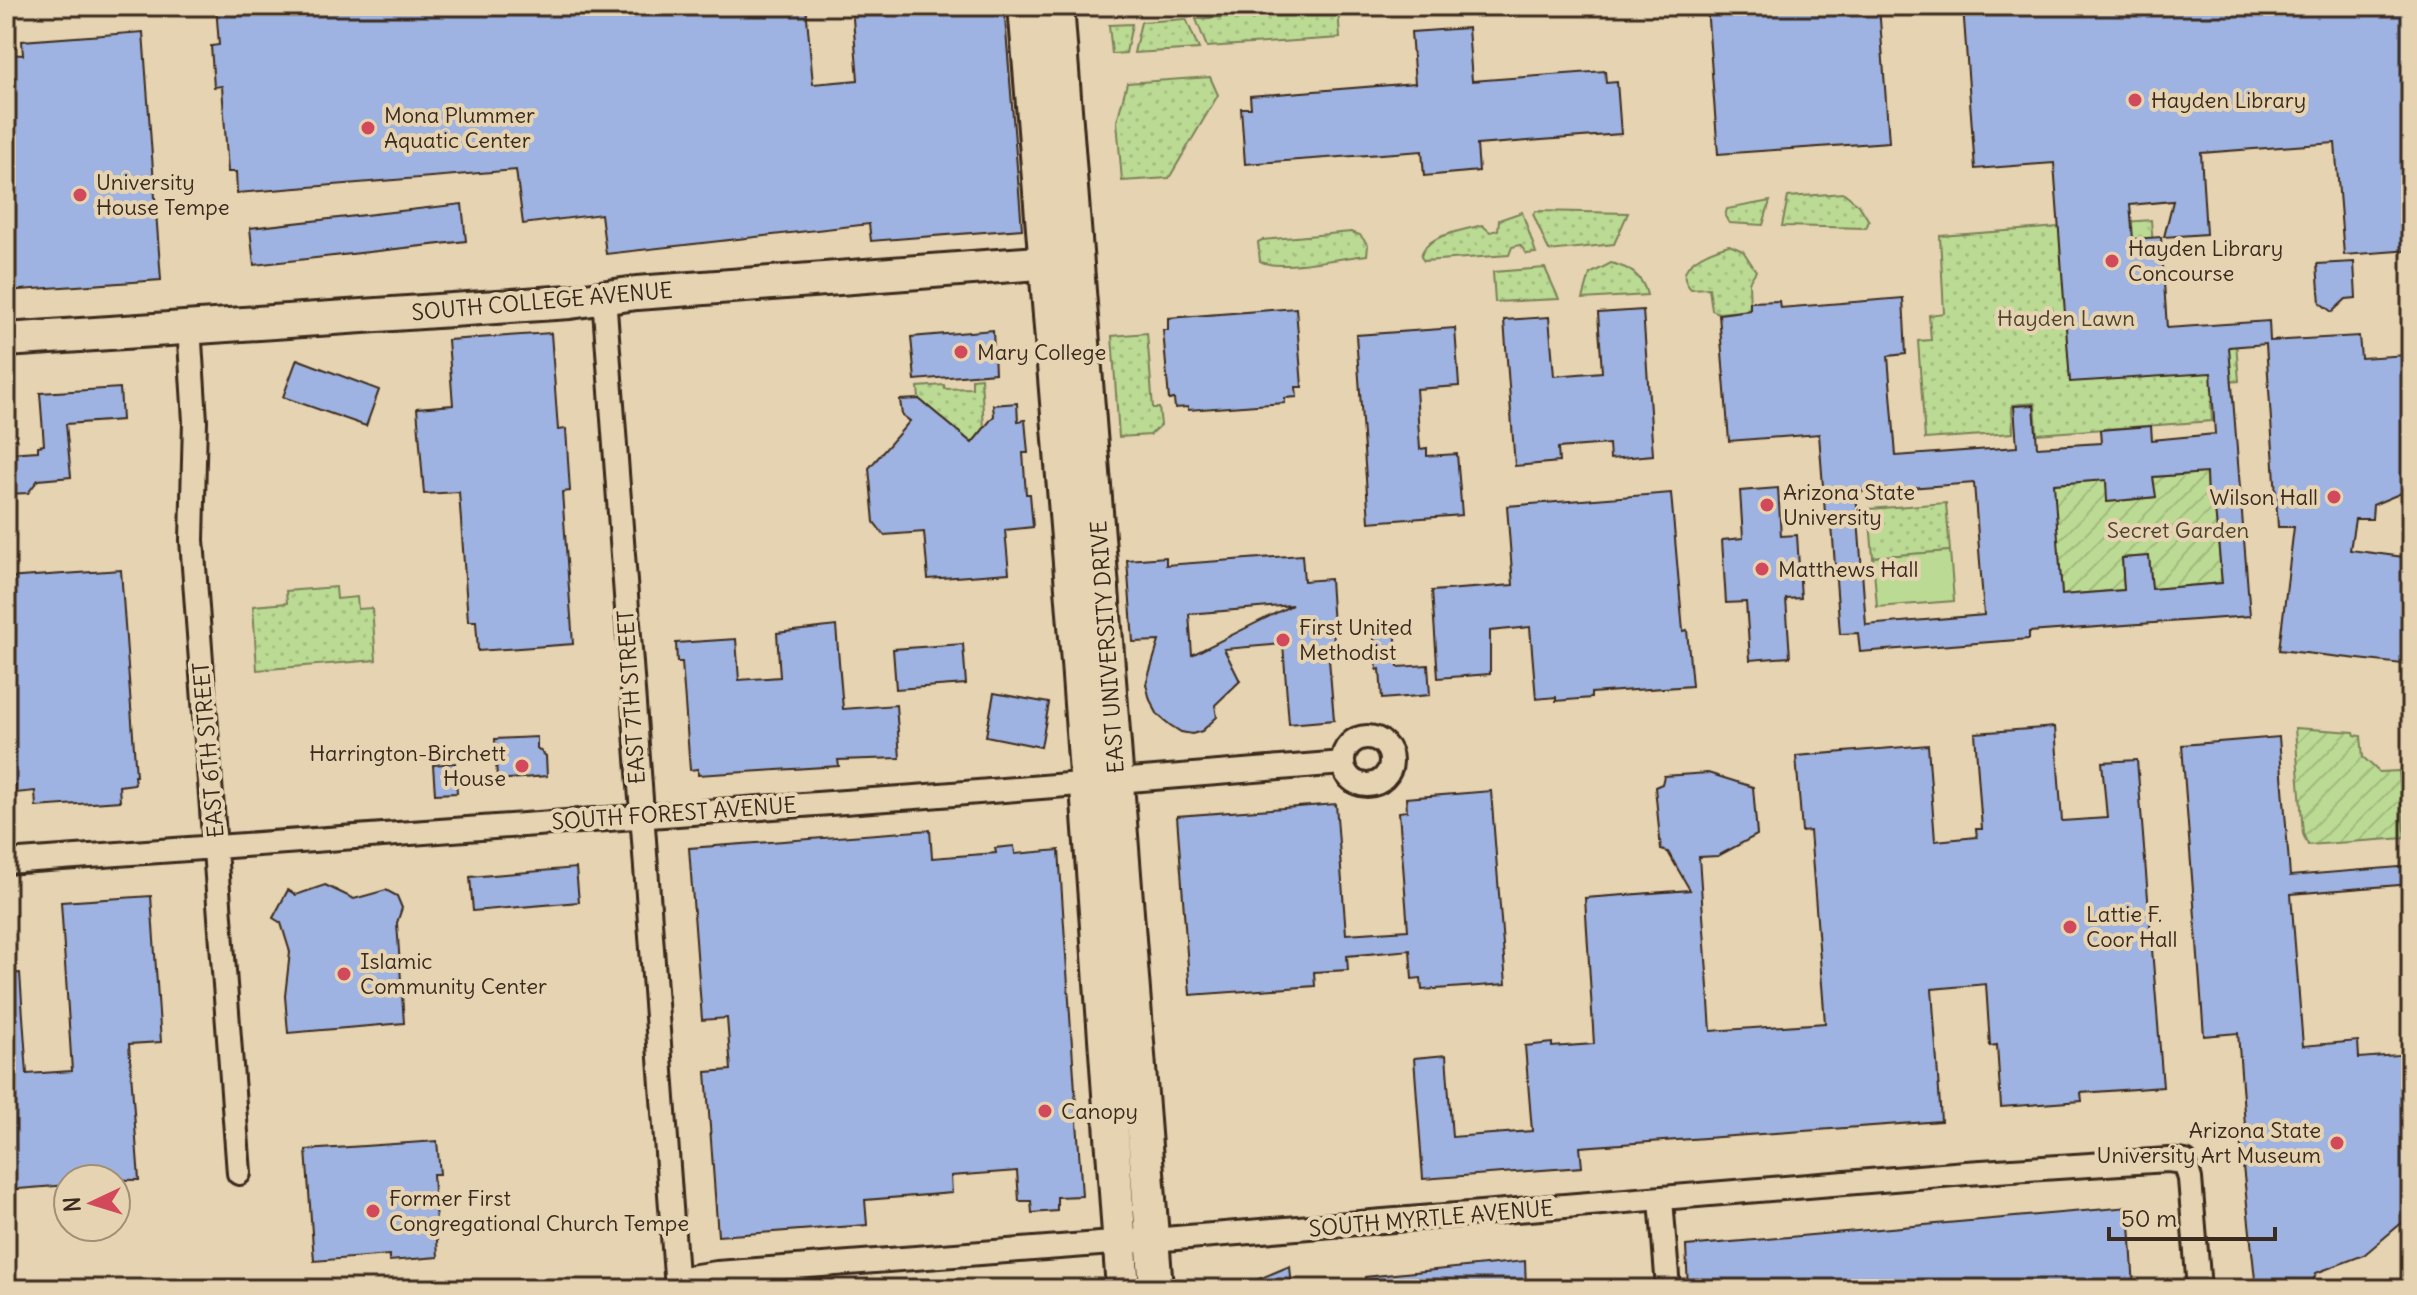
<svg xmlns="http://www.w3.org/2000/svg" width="2417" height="1295" font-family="Delius,sans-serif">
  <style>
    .grass { fill: url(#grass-dots); stroke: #7b8258; stroke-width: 2 }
    .garden { fill: url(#garden-furrows); stroke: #7b8258; stroke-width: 2 }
    .pitch { fill: #bbda93; stroke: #7b8258; stroke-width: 2 }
    .building { fill: #9eb3e1; stroke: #3b2a1e; stroke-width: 2; fill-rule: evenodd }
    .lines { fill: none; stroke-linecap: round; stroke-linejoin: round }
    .street-casing { stroke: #3b2a1e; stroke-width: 28 }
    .secondary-casing { stroke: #3b2a1e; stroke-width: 38 }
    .street { stroke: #e5d3b1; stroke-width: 22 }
    .secondary { stroke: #e5d3b1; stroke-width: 32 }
    .poi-dot { fill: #d1495b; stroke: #e5d3b1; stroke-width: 3 }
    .labels { text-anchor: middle; stroke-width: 8; stroke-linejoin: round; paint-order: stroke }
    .poi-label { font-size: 22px; fill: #3b2a1e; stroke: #e5d3b1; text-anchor: start }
    .street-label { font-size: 22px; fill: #3b2a1e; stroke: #e5d3b1 }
    .park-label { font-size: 22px; fill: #4e4430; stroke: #e5d3b1 }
  </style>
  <defs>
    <pattern id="grass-dots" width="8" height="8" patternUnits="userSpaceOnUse" patternTransform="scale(2)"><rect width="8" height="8" fill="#bbda93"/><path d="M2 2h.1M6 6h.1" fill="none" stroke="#a2bb7e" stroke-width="1.8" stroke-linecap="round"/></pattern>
    <pattern id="garden-furrows" width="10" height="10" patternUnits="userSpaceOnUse" patternTransform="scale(2)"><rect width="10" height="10" fill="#bbda93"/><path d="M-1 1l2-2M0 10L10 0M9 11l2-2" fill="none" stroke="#a2bb7e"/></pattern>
  </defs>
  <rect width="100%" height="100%" fill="#e5d3b1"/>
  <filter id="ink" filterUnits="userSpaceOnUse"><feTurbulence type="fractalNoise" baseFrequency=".0125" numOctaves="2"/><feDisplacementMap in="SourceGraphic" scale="16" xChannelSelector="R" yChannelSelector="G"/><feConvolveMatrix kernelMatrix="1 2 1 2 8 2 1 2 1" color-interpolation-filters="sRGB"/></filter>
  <g filter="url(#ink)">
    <path class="grass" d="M1338,8L1340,38L1207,47L1196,19Z
      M1186,19L1199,49L1134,53L1141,22Z
      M1132,24L1126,53L1112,54L1109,25Z
      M1210,77L1218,95L1169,178L1122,181L1117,121L1127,83Z
      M1844,193L1859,205L1869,221L1866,228L1782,226L1788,197Z
      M1770,201L1763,225L1729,223L1725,216L1727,209Z
      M1536,211L1628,213L1614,244L1549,251L1533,214Z
      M1522,212L1536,253L1527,254L1520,245L1512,247L1509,255L1424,261L1421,257C1424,235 1463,231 1482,225L1490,232L1498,230L1499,220Z
      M2151,220L2160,335L2235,329L2239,381L2216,383L2218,401L2211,402L2212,421L2037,434L2035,403L2012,405L2013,433L1925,439L1918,341L1931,340L1929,315L1944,313L1940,236Z
      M1351,232L1360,235L1368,245L1367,255C1345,257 1275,272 1260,261L1258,242L1262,240Z
      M1729,245L1743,251L1756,271L1749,282L1750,310L1719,313L1712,310L1709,288L1691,289C1669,266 1710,250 1729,245Z
      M1611,263C1630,268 1642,275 1647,295L1583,299L1590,274Z
      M1545,268L1559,299L1495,302L1493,272Z
      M1147,333L1153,408H1159L1161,425L1150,435L1119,437L1112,336Z
      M981,378L984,429L972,443L919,399L918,387L944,385L945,389L972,388V379Z
      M1946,503L1950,551L1873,557L1869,509Z
      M336,587L337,599L357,597L358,609L372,608L376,660L257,670L253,606L287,603L286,591Z"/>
    <path class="garden" d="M2206,473L2207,496L2214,497L2222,583L2152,589L2149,556L2122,558L2124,590L2062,595L2053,484L2106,480L2108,502L2155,497L2153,477Z
      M2295,728L2354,732L2355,735L2361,736L2363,757L2379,772L2399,771L2405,838L2308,845L2303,834Z"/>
    <path class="pitch" d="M1950,551L1954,601L1877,607L1873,557Z"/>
    <path class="building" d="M216,6H694L695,14L761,6H806L813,84L858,80L852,6H1004L1022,229L871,241L869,224L606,254L601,214L523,224L516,170L237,193L236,172H228L222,86L214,87L211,46L219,45Z
      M1707,6H1879L1889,142L1718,154Z
      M1963,6H2406L2411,69V250L2344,255L2335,143L2201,153L2206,234L2164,237L2173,201L2130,205L2133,239L2161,237L2167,328L2269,321L2270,341L2359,336L2361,358L2407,355L2411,408V489L2373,505L2372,519H2355L2350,550L2411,558V665L2279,650L2294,527H2278L2266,344L2229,347L2250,616L2029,632V639L1860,652L1858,633L1840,634L1832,525L1826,526L1819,434L1729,441L1719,314L1750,310V302L1779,301L1780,308L1903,298L1906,354L1888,356L1896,456L2017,447L2014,406L2034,405L2037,447L2101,443L2100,430L2151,426L2152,440L2215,434L2211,373L2070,382L2054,163L1975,169ZM2206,473L2207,496L2214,497L2222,583L2152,589L2149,556L2122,558L2124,590L2062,595L2054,484L2106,480L2107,502L2156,497L2153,477ZM1974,483L1984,615L1866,625L1856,492Z
      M1468,28L1472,81L1605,71L1606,83L1617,82L1621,134L1477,145L1479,171L1424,176L1422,151L1245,164L1241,108H1251L1250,96L1415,83L1411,32Z
      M143,32L161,280L6,291V54L23,55L22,41Z
      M462,204L466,241L254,265L250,228Z
      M2354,262L2356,298L2346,299L2332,312L2320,303L2317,264Z
      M1296,308L1302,387H1296L1297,397L1285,398V403L1188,410V407L1175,408L1174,399L1169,400L1163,330H1168V318Z
      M1643,310L1653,455L1610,459L1609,444L1558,448L1559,462L1515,466L1504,320L1549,317L1554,376L1602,372L1598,313Z
      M1455,328L1459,386L1416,389L1420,449L1427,448V456L1457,454L1462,515L1369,522L1356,335Z
      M993,330L995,373L915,380L911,337Z
      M551,333L558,430L566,429L570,491L562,492L573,644L478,651L476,621H468L459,492L424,494L417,408L453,405L448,340Z
      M297,359L379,390L366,426L283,397Z
      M120,388L122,420L66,424L71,477L38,480L28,493L6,494V453L38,451V446L44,445L40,393Z
      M919,399L972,443L994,416L993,405L1017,403L1018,421L1025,420L1028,453H1023L1026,494H1030L1033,527L1005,530L1009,573L928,579L924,532L884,535L874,522L869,468L910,421L902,415L900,400Z
      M1778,488L1781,536L1797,535L1801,598L1786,599L1790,657L1750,660L1746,602L1726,603L1722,540L1743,538L1740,491Z
      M1671,493L1683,631L1687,630L1692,686L1591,693V698L1556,701V697L1536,699L1530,627L1490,631V674L1438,678L1432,591L1513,585L1507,506Z
      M1302,555L1304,581L1330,579L1335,658L1329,659L1334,720L1289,724L1283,644L1224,649L1240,681L1215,705L1217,717L1202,731L1192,734L1181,732L1170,725L1158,715L1150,700L1146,684L1159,641L1133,642L1127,560L1166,557V565ZM1292,605L1192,655L1189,614Z
      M121,570L136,776H134L135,784L119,786L120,801L36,807L35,791L16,793V785L12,786L6,705V578Z
      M836,626L843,709L896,705L900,758L838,760L839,766L698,775V769L690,770L682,662H677L676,643L736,639L739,680L780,677L777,633Z
      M1395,626L1398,667L1428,665L1430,695L1382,699L1380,669L1377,670L1373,627Z
      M963,644L966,684L896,689L893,649Z
      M994,693L1049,703L1041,747L986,736Z
      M2055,727L2062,821L2107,818L2102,762L2137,760L2163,1087L2081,1093L2082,1101L2001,1107L1997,1045L1990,1046L1986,984L1932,989L1941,1121L1580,1147L1582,1167L1423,1179L1414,1058L1446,1055L1452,1137L1532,1131L1525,1046L1552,1043V1047L1594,1044L1585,898L1690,890L1668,852L1661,850L1655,787L1662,784L1664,776L1708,773L1753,787L1757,835L1718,856L1699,857L1711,1031L1825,1023L1810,831L1802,832L1796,756L1928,745L1935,841L1977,837L1976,829H1982L1975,733Z
      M537,737V748L546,756L547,776L497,780L495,739Z
      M2279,737L2290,876L2411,866V884L2291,894L2303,1046L2358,1041L2359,1058L2411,1054V1215L2364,1255L2316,1273L2310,1289H2256L2240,1138L2246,1139L2238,1033L2204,1036L2182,745Z
      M455,763L457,793L435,794L433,765Z
      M1491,791L1506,984L1422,990L1421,978L1412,979L1410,950L1347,956L1348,970L1314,972L1315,986L1190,995L1177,816L1336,804L1346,934L1408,930L1399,812L1407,811L1406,798Z
      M930,830L932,858L996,853L995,848L1014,846L1015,854L1059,850L1082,1196L1057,1197V1211L1032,1213L1031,1201H1019L1017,1171L951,1176L952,1193L865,1200L867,1225L718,1236L706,1072L731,1070L727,1018L702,1020L689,848Z
      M576,868L579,902L473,911L470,877Z
      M325,885L354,899L386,890L397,896L402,908L397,923L404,1023L288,1033L285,996L290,952L281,923L273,918L288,890L296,895Z
      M151,896L161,1042L129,1044L139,1180L68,1179V1185L6,1190V974L20,973L27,1074L72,1071L61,902Z
      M437,1141L440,1174H433L438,1257L389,1261V1255L314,1261L306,1150Z
      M2129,1207L2134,1289H1688L1686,1246Z
      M1525,1261L1526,1289H1366L1365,1277Z
      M1290,1266L1292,1289H1235Z"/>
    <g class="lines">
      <g class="street-casing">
        <path id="street" d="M604,296L677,1289
          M189,326L195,421L192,540L239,1173
          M1343 761a24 24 0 1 1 48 0a24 24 0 1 1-48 0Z
          M6,862L915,797L1343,763
          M1661,1199L1668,1289
          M676,1279L717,1273L1152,1240L1966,1173L2168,1160L2185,1162L2190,1179L2199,1289"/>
      </g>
      <g class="secondary-casing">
        <path id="secondary" d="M1025,6L1078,662L1123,1289
          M1057,6L1156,1289
          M6,340L570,302L637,293L1066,261"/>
      </g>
      <use href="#street" class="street"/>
      <use href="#secondary" class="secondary"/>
    </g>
  </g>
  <g class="poi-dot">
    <circle cx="2135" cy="100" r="8"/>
    <circle cx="368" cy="128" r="8"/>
    <circle cx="80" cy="195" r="8"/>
    <circle cx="2112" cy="261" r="8"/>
    <circle cx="961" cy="352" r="8"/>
    <circle cx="2334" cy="497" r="8"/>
    <circle cx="1767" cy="505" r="8"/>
    <circle cx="1762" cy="569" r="8"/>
    <circle cx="1283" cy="640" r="8"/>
    <circle cx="522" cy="766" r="8"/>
    <circle cx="2070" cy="927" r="8"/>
    <circle cx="344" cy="974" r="8"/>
    <circle cx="1045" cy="1111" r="8"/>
    <circle cx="2337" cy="1143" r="8"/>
    <circle cx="373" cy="1211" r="8"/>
  </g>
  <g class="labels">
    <g class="poi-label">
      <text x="2151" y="108">Hayden Library</text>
      <text x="384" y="123">Mona Plummer<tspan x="384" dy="25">Aquatic Center</tspan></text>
      <text x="96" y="190">University<tspan x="96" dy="25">House Tempe</tspan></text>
      <text x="2128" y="256">Hayden Library<tspan x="2128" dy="25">Concourse</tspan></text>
      <text x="977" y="360">Mary College</text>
      <text x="1783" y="500">Arizona State<tspan x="1783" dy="25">University</tspan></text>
      <text x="2318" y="505" text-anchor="end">Wilson Hall</text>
      <text x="1778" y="577">Matthews Hall</text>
      <text x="1299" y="635">First United<tspan x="1299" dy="25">Methodist</tspan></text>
      <text x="506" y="761" text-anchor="end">Harrington-Birchett<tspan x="506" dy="25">House</tspan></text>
      <text x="2086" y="922">Lattie F.<tspan x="2086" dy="25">Coor Hall</tspan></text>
      <text x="360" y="969">Islamic<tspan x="360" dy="25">Community Center</tspan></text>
      <text x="1061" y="1119">Canopy</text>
      <text x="2321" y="1138" text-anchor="end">Arizona State<tspan x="2321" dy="25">University Art Museum</tspan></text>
      <text x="389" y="1206">Former First<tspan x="389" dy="25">Congregational Church Tempe</tspan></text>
    </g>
    <g class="street-label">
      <text transform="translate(542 301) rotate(-5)" y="8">SOUTH COLLEGE AVENUE</text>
      <text transform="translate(1107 647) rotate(-94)" y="8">EAST UNIVERSITY DRIVE</text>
      <text transform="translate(631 697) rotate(-94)" y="8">EAST 7TH STREET</text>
      <text transform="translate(208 750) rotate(-95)" y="8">EAST 6TH STREET</text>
      <text transform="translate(674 813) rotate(-4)" y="8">SOUTH FOREST AVENUE</text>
      <text transform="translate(1431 1218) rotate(-5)" y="8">SOUTH MYRTLE AVENUE</text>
    </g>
    <g class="park-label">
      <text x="2066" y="326">Hayden Lawn</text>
      <text x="2178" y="538">Secret Garden</text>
    </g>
  </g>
  <rect width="2417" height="1295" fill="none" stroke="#e5d3b1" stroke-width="32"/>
  <rect x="16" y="16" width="2385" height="1263" fill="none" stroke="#3b2a1e" stroke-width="3" filter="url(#ink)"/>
  <g transform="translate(92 1203) rotate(266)"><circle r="38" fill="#e5d3b1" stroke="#a18f76" stroke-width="2"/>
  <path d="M0-6L14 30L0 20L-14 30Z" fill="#d1495b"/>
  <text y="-12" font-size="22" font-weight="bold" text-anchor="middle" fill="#3b2a1e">N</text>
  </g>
  <path d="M2109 1227v12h166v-12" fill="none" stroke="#3b2a1e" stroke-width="4"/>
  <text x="2121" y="1227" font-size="24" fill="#3b2a1e" stroke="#e5d3b1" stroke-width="6" paint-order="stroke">50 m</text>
</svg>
